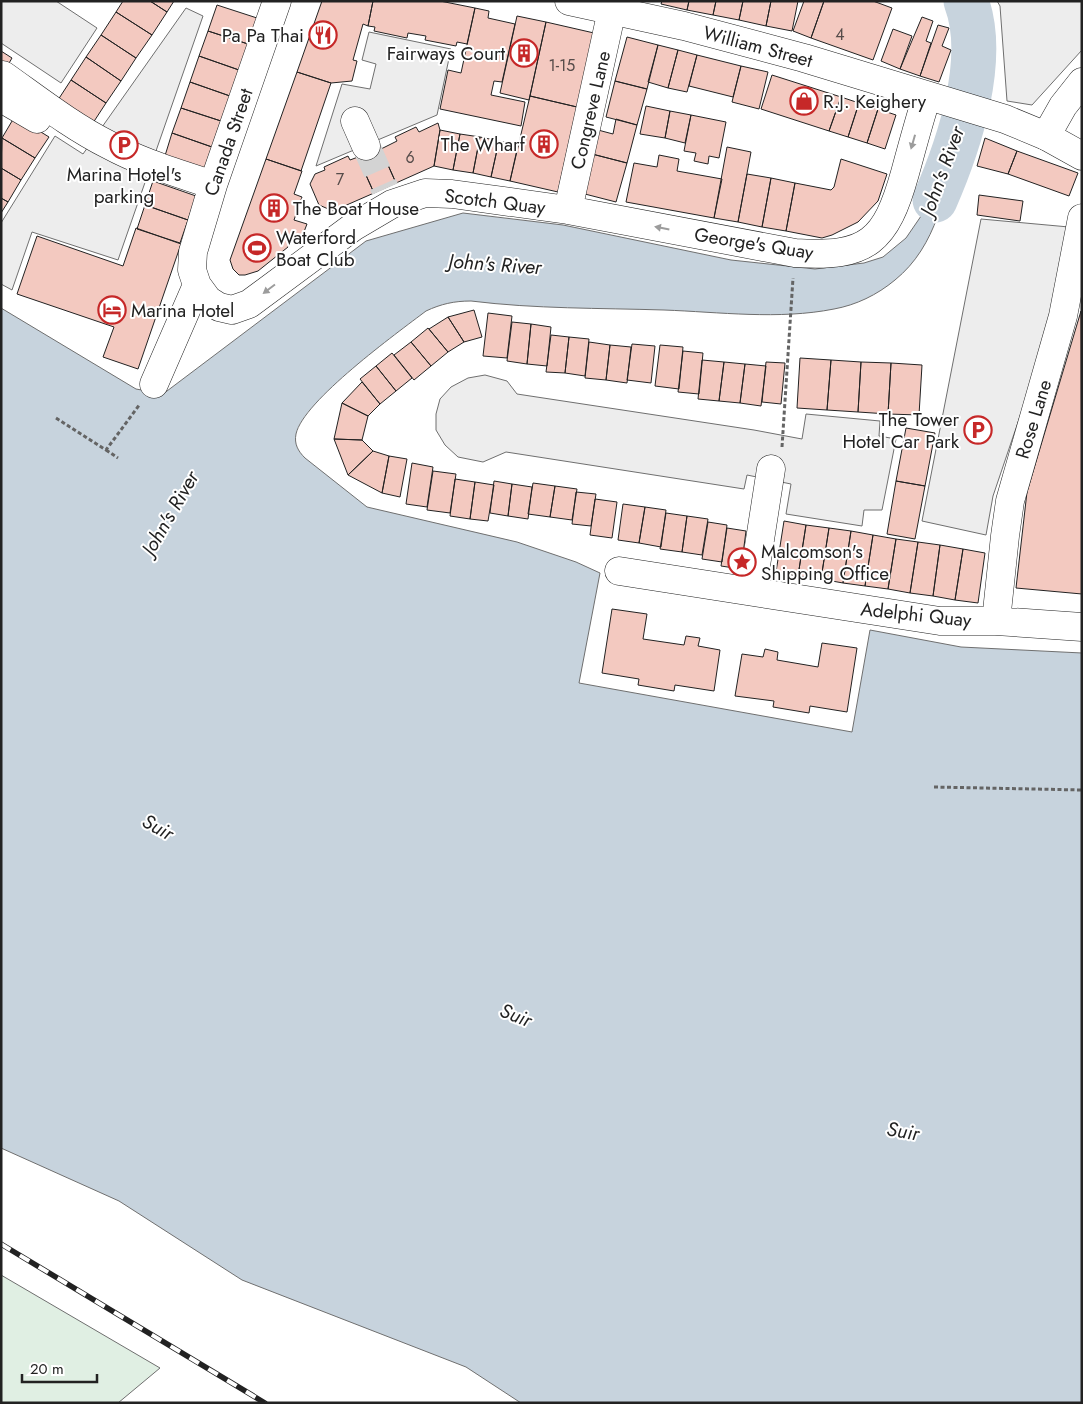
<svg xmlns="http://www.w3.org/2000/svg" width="1083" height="1404" font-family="Jost,sans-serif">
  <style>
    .green { fill: #e0efe3; stroke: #6f6f6f }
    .parking { fill: #ededed; stroke: #6f6f6f }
    .water { fill: #c7d3dd; stroke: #6f6f6f }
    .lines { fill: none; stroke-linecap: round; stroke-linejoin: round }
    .river { stroke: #c7d3dd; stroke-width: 45 }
    .building { fill: #f3c9c0; stroke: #222 }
    .minor-tunnel { stroke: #d3d3d3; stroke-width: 28; stroke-dasharray: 28 14; stroke-linecap: butt }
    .minor-casing { stroke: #222; stroke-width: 29 }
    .major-casing { stroke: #222; stroke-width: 29 }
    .path { stroke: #646464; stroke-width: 3; stroke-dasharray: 4 2.5; stroke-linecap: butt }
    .minor { stroke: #fff; stroke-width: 28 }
    .major { stroke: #fff; stroke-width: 28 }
    .rail-casing { stroke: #222; stroke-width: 5.5 }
    .rail { stroke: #fff; stroke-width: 4; stroke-dasharray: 11; stroke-linecap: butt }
    .oneway { fill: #9c9c9c }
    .labels { text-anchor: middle; stroke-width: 4; stroke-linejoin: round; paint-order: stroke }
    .number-label { font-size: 16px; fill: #564c4a }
    .poi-label { font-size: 19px; fill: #222; stroke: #fff; text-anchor: start }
    .street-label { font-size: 19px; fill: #222; stroke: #fff }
    .water-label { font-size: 20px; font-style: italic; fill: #222; stroke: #fff }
  </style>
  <rect width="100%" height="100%" fill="#fff"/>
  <path class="green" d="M1,1275L160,1368L118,1403H1Z"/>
  <path class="parking" d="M1,1H56L97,28L61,83L1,43Z
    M997,1H1082V50L1032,105L1007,101L1000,6Z
    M186,8L203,16L118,260L32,232L12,290L1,284V223L55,136L83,154Z
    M369,32L451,49L437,115L316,166L342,84L370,89L376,64L362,60Z
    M981,219L1069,227L1066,252L1038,363L993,496L986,535L922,521Z
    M485,375L507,381L517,394L754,430L802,439L806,414L880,421L879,436L896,439L882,510H864L862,526L786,514L791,484L747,475L744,489L506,452L483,462L458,457L445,445L436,430V414L440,399L451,387L468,378Z"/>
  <path class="water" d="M956,142C946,191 937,246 895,280C877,295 856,305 834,309C779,320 719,312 664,310C600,308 535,309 471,301C454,301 441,304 426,311C397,333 303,401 296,434C294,444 298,451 305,458L367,507L517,542L576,562L600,573L579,683L852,732L870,630L961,647L1082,653V1403H521L466,1367L242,1280L119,1201L1,1148V308L136,389L163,394L366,241L463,213L563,225L731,260L815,269L864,263L883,257L906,238L930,203Z"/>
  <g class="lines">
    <path class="river" d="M935,200C959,145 988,59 966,1"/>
  </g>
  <path class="building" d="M123,1H150L167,12L152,35L116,12Z
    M150,1H174L167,12Z
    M322,1H373L368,26L363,24L353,60L357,61L352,81L331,83L297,72Z
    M373,1H440L475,8L467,44L457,42L456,46L425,40L426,36L408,33L407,38L374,31L375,27L368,26Z
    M689,1L687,10L661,4L662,1Z
    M689,1H716L713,15L687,10Z
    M716,1H743L739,20L713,15Z
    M743,1H771L766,26L739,20Z
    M771,1H798L792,31L766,26Z
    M804,1H824L811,38L793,31Z
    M824,1H873L892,8L873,60L811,38Z
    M217,5L257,18L248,44L208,31Z
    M475,8L489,11L488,18L515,24L502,82L494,81L491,95L525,102L521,126L440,109L448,70L461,73Z
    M116,12L152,35L136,58L101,35Z
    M517,16L546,22L529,100L500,93Z
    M922,17L933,21L926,41L931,43L920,76L900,69Z
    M546,22L594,33L577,107L530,96Z
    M938,25L949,28L942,46L951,50L939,82L920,76Z
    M893,29L912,36L900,69L881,61Z
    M208,31L248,44L239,70L199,56Z
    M101,35L136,58L121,81L86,57Z
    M627,37L658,45L647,89L615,81Z
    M658,45L678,50L668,88L648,82Z
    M678,50L697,55L687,92L668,88Z
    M1,51L12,58L1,77Z
    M697,55L741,66L733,97L689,86Z
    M199,56L239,70L230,96L190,82Z
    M86,57L121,81L106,103L71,80Z
    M741,66L768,72L759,109L732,102Z
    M297,72L331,83L301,171L266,159Z
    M772,75L841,97L829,131L761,109Z
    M71,80L106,103L91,126L56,103Z
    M615,81L647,89L637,125L606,117Z
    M190,82L230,96L221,121L181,108Z
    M530,96L577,107L558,192L510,181Z
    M841,97L859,103L848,137L829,131Z
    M859,103L878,109L867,143L848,137Z
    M646,106L670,111L665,138L640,134Z
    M181,108L221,121L212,147L172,133Z
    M878,109L896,115L885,149L867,143Z
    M670,111L691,115L685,143L665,138Z
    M691,115L726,122L719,158L709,156L708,164L694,161L696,153L684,151Z
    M15,116L49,137L35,158L2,138Z
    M616,119L637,125L627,163L592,154L598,130L613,134Z
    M438,123L440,130L434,166L396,183L381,149L397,141L395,137L416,127L419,132Z
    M440,130L460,134L453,170L434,166Z
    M172,133L212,147L203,173L164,159Z
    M460,134L480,137L473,173L453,170Z
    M480,137L499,141L491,177L473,173Z
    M2,138L35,158L21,180L1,168Z
    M985,138L1017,151L1008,174L977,166Z
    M377,141L396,183L374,193L355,151Z
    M499,141L518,145L510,181L491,177Z
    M727,147L751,152L738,222L714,218Z
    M1017,151L1078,173L1069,196L1008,174Z
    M592,154L627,163L616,202L581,193Z
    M659,155L679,159L677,171L722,179L714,218L626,202L634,163L657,167Z
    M348,156L350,160L358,157L374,193L333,211L319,205L310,184L315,174L325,170L324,167Z
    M266,159L302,171L294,194L302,197L294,220L307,224L302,237L293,234L288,247L258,271L245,275H239L233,269L230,260Z
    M841,159L887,174L878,201L858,222L832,235L822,238L786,231L795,183L831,190L834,187Z
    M1,168L21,180L8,202L1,198Z
    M747,174L771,178L762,227L738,222Z
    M771,178L795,183L786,231L762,227Z
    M153,181L196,196L188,220L145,205Z
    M979,195L1023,201L1020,221L977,215Z
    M1,198L8,202L1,213Z
    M145,205L188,220L180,243L137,229Z
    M136,228L181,244L138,369L103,357L114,327L17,294L37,236L123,266Z
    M474,310L482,337L464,342L448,317Z
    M1081,311L1082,594L1016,588L1027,492Z
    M488,313L512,316L507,358L483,356Z
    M448,317L464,342L448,352L429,329Z
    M512,322L531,324L527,364L507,361Z
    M531,324L551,327L547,366L527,364Z
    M428,328L448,352L431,366L411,342Z
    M551,335L569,337L565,373L546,372Z
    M569,337L589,339L585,376L565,373Z
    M411,342L431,366L414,380L394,355Z
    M589,342L610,345L606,380L585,378Z
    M632,344L655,346L651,383L627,380Z
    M610,345L631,347L627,383L606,380Z
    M660,345L683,347L679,389L655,386Z
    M683,351L703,353L699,394L678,392Z
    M392,353L412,378L396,391L376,366Z
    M800,358L831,360L827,410L797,408Z
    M702,360L724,362L719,401L698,399Z
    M831,360L861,362L858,412L827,410Z
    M724,362L745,364L740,403L719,401Z
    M766,362L785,363L781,404L762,402Z
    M861,362L891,363L888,414L858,412Z
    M891,363L922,365L919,415L888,414Z
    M745,364L766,366L761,406L740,403Z
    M376,366L396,391L380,404L360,379Z
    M362,382L380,404L368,416L342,403Z
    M342,403L368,416L362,440L334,439Z
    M906,428L935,433L925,486L896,481Z
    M334,439L362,440L373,451L348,475Z
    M373,451L389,456L382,493L348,475Z
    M389,456L407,459L400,497L382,493Z
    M412,463L433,467L427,507L406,504Z
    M433,471L456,474L450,513L427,510Z
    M455,479L475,482L470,519L450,516Z
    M494,481L512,484L508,516L490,513Z
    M896,481L925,486L915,539L887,534Z
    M475,482L494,485L488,521L470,519Z
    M533,483L555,486L550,517L528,514Z
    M512,484L532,487L528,519L508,516Z
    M555,486L577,489L572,520L550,517Z
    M576,492L596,494L591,526L572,524Z
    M595,499L617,502L612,538L590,535Z
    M623,504L645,507L639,543L618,540Z
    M645,507L666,510L661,547L639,543Z
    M666,513L687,516L682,552L660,549Z
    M687,516L708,519L702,555L682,552Z
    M784,521L806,525L798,576L776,572Z
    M708,522L727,525L722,562L702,559Z
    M806,525L829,528L821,579L798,576Z
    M727,528L746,531L741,569L721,566Z
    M829,528L851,531L843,583L821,579Z
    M851,531L873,535L865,586L843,583Z
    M873,535L896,539L888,589L865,586Z
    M896,539L918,542L910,593L888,589Z
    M918,542L940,545L933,596L910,593Z
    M940,545L963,549L955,600L933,596Z
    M963,549L985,553L978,603L955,600Z
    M612,609L647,614L643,639L684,645L686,636L700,638L698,646L720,650L714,691L675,685L674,691L638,685L639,679L602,673Z
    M822,643L857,648L847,712L810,706L809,713L773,707L774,701L735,696L742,654L763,657L765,649L778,652L777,660L818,667Z"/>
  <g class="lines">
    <path class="minor-tunnel" d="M366,146L385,189"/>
    <g class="minor-casing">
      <path id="minor" d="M277,1L213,185L193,252L192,270L197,285L208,300L219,307L232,310L249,304L353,227L392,204L425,193L452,194L568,210L795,253C868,258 886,241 905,173C912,147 919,121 927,96
        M3,75C37,99 71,126 109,145C142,163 178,173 213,185
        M1,98L37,119
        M355,121L366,146
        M1046,136L1063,106L1082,82
        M568,210L612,10
        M154,384L197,285
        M619,571L940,621H996L1082,627
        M752,591L771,469
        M996,621L1005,536L1010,501L1063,316L1082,218"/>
    </g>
    <g class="major-casing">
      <path id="major" d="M569,1L684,26L804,58L1005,119L1046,136L1082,156"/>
    </g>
    <path class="path" d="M56,418L106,450L140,404
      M782,447L793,278
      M106,450L118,458
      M934,787L1082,790"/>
    <use href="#minor" class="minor"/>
    <use href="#major" class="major"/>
    <g class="rail-casing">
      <path id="rail" d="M1,1244L265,1403"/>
    </g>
    <use href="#rail" class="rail"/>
  </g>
  <defs><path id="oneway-solid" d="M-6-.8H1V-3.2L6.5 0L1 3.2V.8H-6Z" transform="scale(1.25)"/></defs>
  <g class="oneway">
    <use href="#oneway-solid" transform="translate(913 142) rotate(106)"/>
    <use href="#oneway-solid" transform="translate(662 228) rotate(-169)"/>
    <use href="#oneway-solid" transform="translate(269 289) rotate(143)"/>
  </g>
  <defs>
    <g id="restaurant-ring" transform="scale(1.4375)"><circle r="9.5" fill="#fff" stroke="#c62828" stroke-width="1.5"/><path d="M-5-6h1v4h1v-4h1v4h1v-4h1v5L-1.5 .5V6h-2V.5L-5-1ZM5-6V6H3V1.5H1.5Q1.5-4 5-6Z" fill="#c62828"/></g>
    <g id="building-ring" transform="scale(1.4375)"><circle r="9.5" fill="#fff" stroke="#c62828" stroke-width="1.5"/><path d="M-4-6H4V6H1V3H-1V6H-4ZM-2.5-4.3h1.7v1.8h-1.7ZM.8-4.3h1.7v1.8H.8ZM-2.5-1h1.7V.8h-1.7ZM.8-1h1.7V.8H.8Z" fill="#c62828"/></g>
    <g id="shop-ring" transform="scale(1.4375)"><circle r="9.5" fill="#fff" stroke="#c62828" stroke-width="1.5"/><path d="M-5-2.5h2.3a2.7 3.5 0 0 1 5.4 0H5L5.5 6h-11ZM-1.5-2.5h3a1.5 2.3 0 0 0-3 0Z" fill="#c62828"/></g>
    <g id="parking-ring" transform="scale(1.4375)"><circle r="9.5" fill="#fff" stroke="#c62828" stroke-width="1.5"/><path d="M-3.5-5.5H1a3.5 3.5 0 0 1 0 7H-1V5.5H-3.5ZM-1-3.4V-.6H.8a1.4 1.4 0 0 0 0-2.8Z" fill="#c62828"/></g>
    <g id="stadium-ring" transform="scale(1.4375)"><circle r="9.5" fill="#fff" stroke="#c62828" stroke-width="1.5"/><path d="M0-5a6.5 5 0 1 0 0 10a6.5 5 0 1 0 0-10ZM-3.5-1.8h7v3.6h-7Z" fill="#c62828"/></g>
    <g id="hotel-ring" transform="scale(1.4375)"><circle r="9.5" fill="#fff" stroke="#c62828" stroke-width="1.5"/><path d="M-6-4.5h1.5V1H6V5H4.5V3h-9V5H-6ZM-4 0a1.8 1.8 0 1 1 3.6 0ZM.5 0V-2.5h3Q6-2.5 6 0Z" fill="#c62828"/></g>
    <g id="sight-ring" transform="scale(1.4375)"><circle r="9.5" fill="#fff" stroke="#c62828" stroke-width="1.5"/><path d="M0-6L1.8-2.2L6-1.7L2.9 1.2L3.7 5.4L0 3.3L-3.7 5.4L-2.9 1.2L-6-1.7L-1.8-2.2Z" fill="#c62828"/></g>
  </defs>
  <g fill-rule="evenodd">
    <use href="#restaurant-ring" x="323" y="35"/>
    <use href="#building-ring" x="524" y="53"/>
    <use href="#shop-ring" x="804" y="101"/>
    <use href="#building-ring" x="544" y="144"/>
    <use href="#parking-ring" x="124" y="145"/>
    <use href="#building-ring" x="274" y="208"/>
    <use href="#stadium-ring" x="257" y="248"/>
    <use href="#hotel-ring" x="112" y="310"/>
    <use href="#parking-ring" x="978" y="430"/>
    <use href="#sight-ring" x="742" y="562"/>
  </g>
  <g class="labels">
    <g class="number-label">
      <text x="840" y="40">4</text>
      <text x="562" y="71">1-15</text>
      <text x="410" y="163">6</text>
      <text x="340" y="185">7</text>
    </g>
    <g class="poi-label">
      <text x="304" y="42" text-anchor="end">Pa Pa Thai</text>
      <text x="505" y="60" text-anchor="end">Fairways Court</text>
      <text x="823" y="108">R.J. Keighery</text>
      <text x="525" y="151" text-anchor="end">The Wharf</text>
      <text x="124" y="181" text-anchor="middle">Marina Hotel's<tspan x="124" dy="22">parking</tspan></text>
      <text x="293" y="215">The Boat House</text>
      <text x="276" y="244">Waterford<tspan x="276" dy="22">Boat Club</tspan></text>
      <text x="131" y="317">Marina Hotel</text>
      <text x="959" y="426" text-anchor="end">The Tower<tspan x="959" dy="22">Hotel Car Park</tspan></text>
      <text x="761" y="558">Malcomson's<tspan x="761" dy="22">Shipping Office</tspan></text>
    </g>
    <g class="street-label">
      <text transform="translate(758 46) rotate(15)" y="7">William Street</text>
      <text transform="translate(590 110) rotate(-77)" y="7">Congreve Lane</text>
      <text transform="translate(228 142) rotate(-71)" y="7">Canada Street</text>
      <text transform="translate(495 201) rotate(7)" y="7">Scotch Quay</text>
      <text transform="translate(754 243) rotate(9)" y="7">George's Quay</text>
      <text transform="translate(1033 419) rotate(-73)" y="7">Rose Lane</text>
      <text transform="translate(916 614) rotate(6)" y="7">Adelphi Quay</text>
    </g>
    <g class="water-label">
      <text transform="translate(942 171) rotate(-70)" y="7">John's River</text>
      <text transform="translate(495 264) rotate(4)" y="7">John's River</text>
      <text transform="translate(170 513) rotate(-60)" y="7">John's River</text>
      <text transform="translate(158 827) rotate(29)" y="7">Suir</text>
      <text transform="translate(516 1015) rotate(22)" y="7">Suir</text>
      <text transform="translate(903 1131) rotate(9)" y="7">Suir</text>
    </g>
  </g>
  <rect width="1083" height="1404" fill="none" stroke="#222222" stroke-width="5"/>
  <path d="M22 1374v8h75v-8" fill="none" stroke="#222222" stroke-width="2.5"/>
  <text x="30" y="1374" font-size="15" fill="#222222" stroke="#ffffff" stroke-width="4" paint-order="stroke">20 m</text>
</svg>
